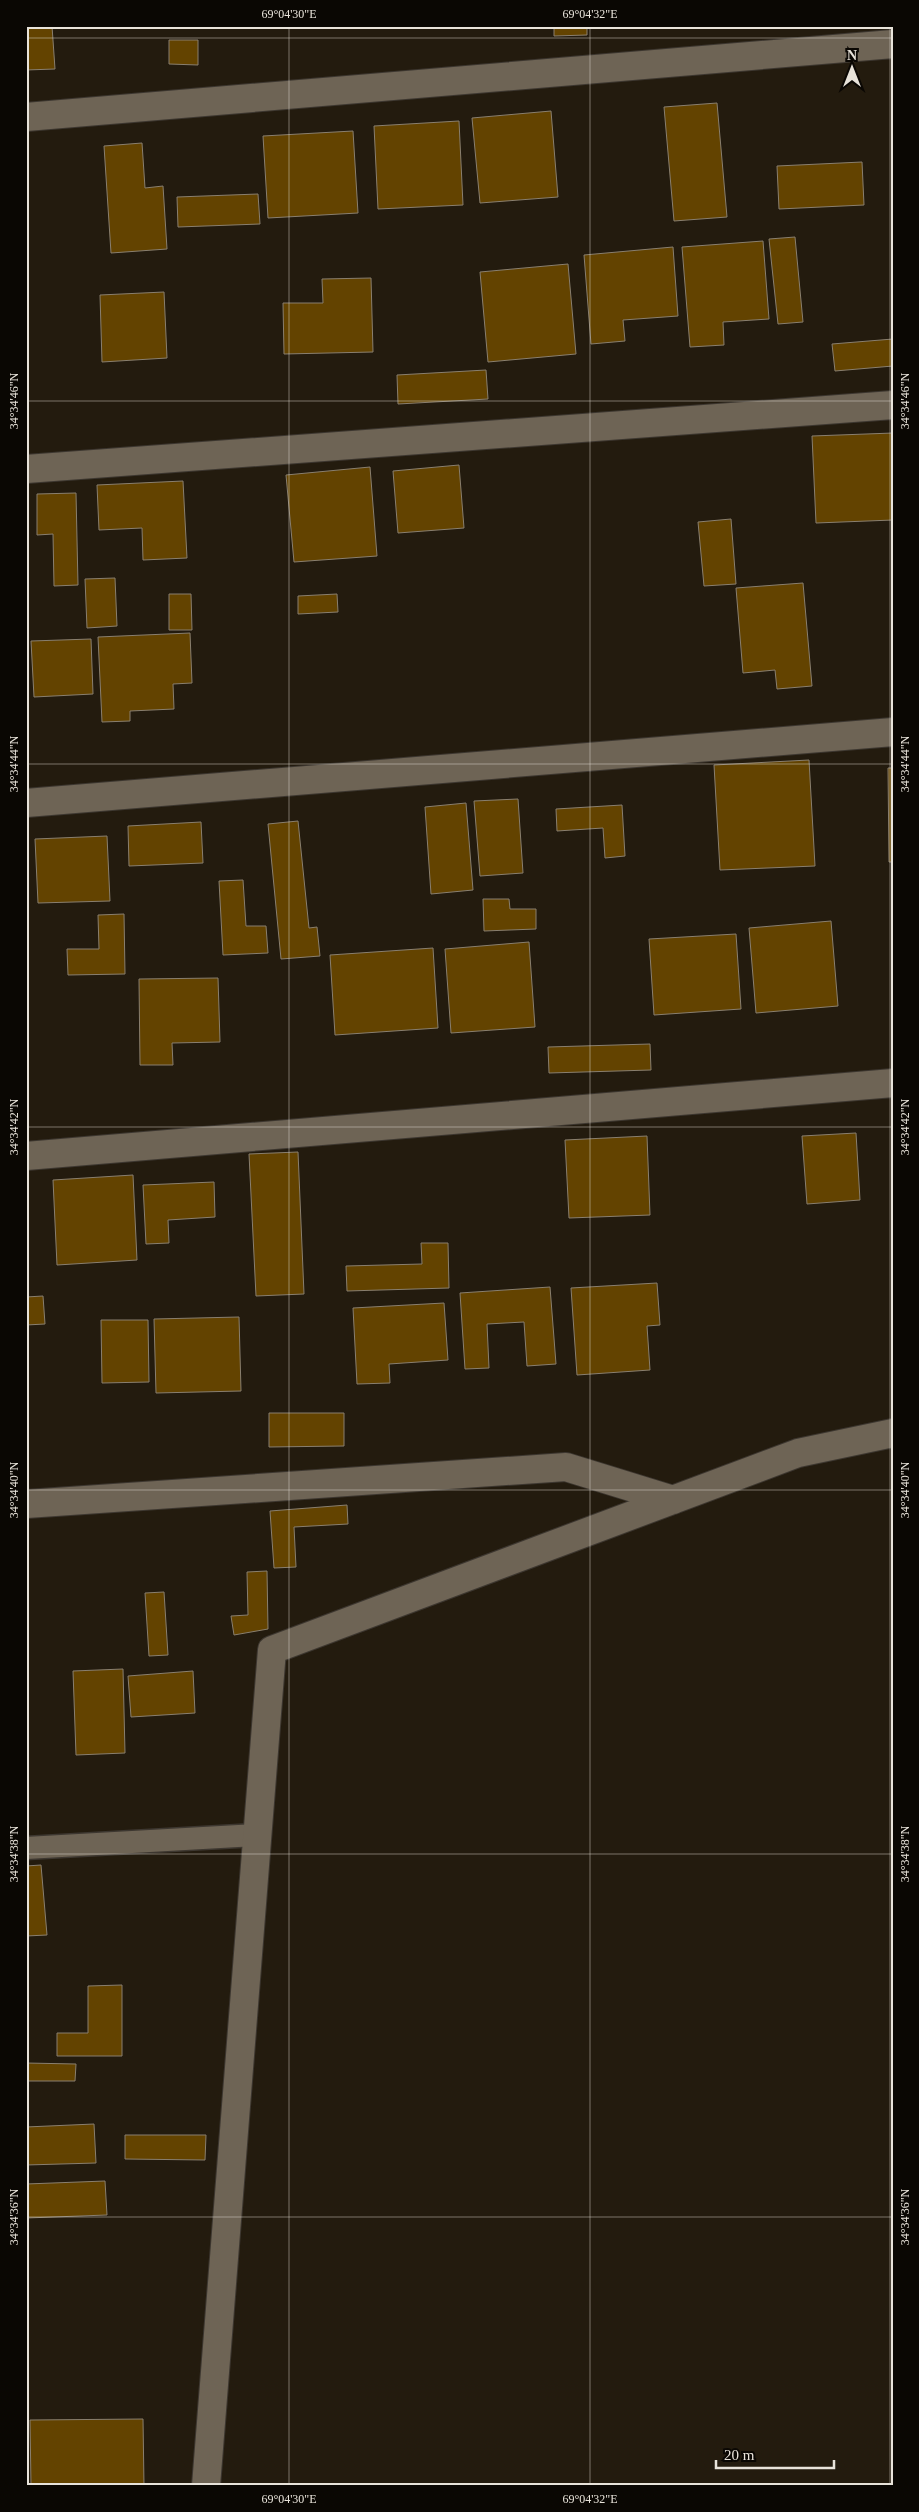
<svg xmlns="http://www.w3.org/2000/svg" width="919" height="2512" font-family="'Times New Roman',serif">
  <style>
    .building { fill: #634300; stroke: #897f6f }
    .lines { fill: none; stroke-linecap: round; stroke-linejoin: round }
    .lane-casing { stroke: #3d3730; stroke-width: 25 }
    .street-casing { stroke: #3d3730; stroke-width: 30 }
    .lane { stroke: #6e6455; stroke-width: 22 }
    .street { stroke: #6e6455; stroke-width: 28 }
    .ticks { fill: none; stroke: #e8e3da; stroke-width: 1; stroke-opacity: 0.45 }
    .neatline { fill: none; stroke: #e8e3da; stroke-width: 2 }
    .ticks-label { font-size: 12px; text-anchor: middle; fill: #e8e3da }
  </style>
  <rect width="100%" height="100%" fill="#231b0e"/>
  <path class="building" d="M26,26H52L55,69L26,70Z
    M554,26H587V35L554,36Z
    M169,40H198V65L169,64Z
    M717,103L727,217L674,221L664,107Z
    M551,111L558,197L480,203L472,118Z
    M459,121L463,205L378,209L374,126Z
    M353,131L358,213L268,218L263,136Z
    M142,143L145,188L163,186L167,249L111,253L104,146Z
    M862,162L864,205L779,209L777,166Z
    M258,194L260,224L178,227L177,197Z
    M795,237L803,322L778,324L769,239Z
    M763,241L769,319L723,322L724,345L690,347L682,247Z
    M673,247L678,316L623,320L625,341L591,344L584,255Z
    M568,264L576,354L488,362L480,272Z
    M371,278L373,352L284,354L283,303H323L322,279Z
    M164,292L167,358L102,362L100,295Z
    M893,339V366L835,371L832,344Z
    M486,370L488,399L398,404L397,375Z
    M893,433V520L816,523L812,436Z
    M459,465L464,528L398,533L393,471Z
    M370,467L377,556L294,562L286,475Z
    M183,481L187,558L143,560L142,528L99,530L97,485Z
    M76,493L78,585L54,586L53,534L37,535V494Z
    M731,519L736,584L704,586L698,522Z
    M115,578L117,626L87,628L85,579Z
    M803,583L812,686L777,689L775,670L743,673L736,588Z
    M169,594H191L192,630H169Z
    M337,594L338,612L298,614V596Z
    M190,633L192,683L173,684L174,709L130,711V721L102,722L98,637Z
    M91,639L93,694L34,697L31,641Z
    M809,760L815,866L720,870L714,765Z
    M888,768H893V862H889Z
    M518,799L523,873L480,876L474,801Z
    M466,803L473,890L431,894L425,807Z
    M622,805L625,856L605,858L603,828L557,831L556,809Z
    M298,821L309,928L317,927L320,956L281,959L268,824Z
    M201,822L203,863L129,866L128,826Z
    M107,836L110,901L38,903L35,839Z
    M243,880L246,926H266L268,953L223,955L219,881Z
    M483,899H509L510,909H536V929L484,931Z
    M124,914L125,974L68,975L67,949H99L98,915Z
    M831,921L838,1006L756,1013L749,928Z
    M736,934L741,1009L654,1015L649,939Z
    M529,942L535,1027L451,1033L445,949Z
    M433,948L438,1028L335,1035L330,955Z
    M218,978L220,1042L172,1043L173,1065H140L139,979Z
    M650,1044L651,1070L549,1073L548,1047Z
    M856,1133L860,1200L807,1204L802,1136Z
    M647,1136L650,1215L569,1218L565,1140Z
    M298,1152L304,1294L256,1296L249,1154Z
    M133,1175L137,1260L57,1265L53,1180Z
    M214,1182L215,1217L168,1220L169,1243L146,1244L143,1185Z
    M421,1243H448L449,1288L347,1291L346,1266L422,1264Z
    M657,1283L660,1325L647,1326L650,1370L577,1375L571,1288Z
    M550,1287L556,1364L527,1366L524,1322L487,1324L489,1368L465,1369L460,1293Z
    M43,1296L45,1324L26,1325V1297Z
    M444,1303L448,1360L389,1364L390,1383L357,1384L353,1308Z
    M239,1317L241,1391L156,1393L154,1319Z
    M101,1320H148L149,1382L102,1383Z
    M269,1413H344V1446L269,1447Z
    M347,1505L348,1524L294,1527L296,1567L274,1568L270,1511Z
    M267,1571L268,1629L234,1635L231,1616L248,1615L247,1572Z
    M164,1592L168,1655L149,1656L145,1593Z
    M123,1669L125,1753L76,1755L73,1671Z
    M193,1671L195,1713L131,1717L128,1676Z
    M41,1865L47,1935L26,1936V1866Z
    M122,1985V2056H57V2033H88V1986Z
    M26,2063L76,2064L75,2081H26Z
    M94,2124L96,2163L26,2165V2127Z
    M125,2135H206L205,2160L125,2159Z
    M105,2181L107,2215L26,2218V2184Z
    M143,2419L144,2486H31L30,2420Z"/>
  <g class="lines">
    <g class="lane-casing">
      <path id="lane" d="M26,1848L257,1835"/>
    </g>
    <g class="street-casing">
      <path id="street" d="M26,117L893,44
        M26,469L893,405
        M26,803L893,732
        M26,1156L893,1083
        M26,1504L566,1467L673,1500
        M206,2486L272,1650L798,1453L893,1433"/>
    </g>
    <use href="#lane" class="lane"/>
    <use href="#street" class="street"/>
  </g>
  <path class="ticks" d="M289,26V2486M590,26V2486M890,26V2486M26,38H893M26,401H893M26,764H893M26,1127H893M26,1490H893M26,1854H893M26,2217H893"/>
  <rect width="919" height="2512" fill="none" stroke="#0a0703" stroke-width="55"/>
  <g transform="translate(852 68)" stroke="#0a0703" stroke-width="4" paint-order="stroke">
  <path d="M0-4L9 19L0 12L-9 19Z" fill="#e8e3da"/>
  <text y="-8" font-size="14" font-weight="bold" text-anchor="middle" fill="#e8e3da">N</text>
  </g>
  <path d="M716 2460v8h118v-8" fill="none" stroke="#e8e3da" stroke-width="2.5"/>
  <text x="724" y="2460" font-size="15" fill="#e8e3da" stroke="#0a0703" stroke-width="4" paint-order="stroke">20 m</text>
  <rect x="28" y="28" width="864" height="2456" class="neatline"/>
  <g class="ticks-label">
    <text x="289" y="18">69°04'30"E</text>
    <text x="590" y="18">69°04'32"E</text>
    <text transform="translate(14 401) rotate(-90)" y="4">34°34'46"N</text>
    <text transform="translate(905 401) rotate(-90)" y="4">34°34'46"N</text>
    <text transform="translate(14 764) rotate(-90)" y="4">34°34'44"N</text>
    <text transform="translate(905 764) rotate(-90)" y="4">34°34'44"N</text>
    <text transform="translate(14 1127) rotate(-90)" y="4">34°34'42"N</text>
    <text transform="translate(905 1127) rotate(-90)" y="4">34°34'42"N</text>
    <text transform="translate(14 1490) rotate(-90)" y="4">34°34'40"N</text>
    <text transform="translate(905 1490) rotate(-90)" y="4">34°34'40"N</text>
    <text transform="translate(14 1854) rotate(-90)" y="4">34°34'38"N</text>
    <text transform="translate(905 1854) rotate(-90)" y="4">34°34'38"N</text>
    <text transform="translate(14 2217) rotate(-90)" y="4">34°34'36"N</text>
    <text transform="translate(905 2217) rotate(-90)" y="4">34°34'36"N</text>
    <text x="289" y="2503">69°04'30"E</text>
    <text x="590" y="2503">69°04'32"E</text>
  </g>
</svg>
